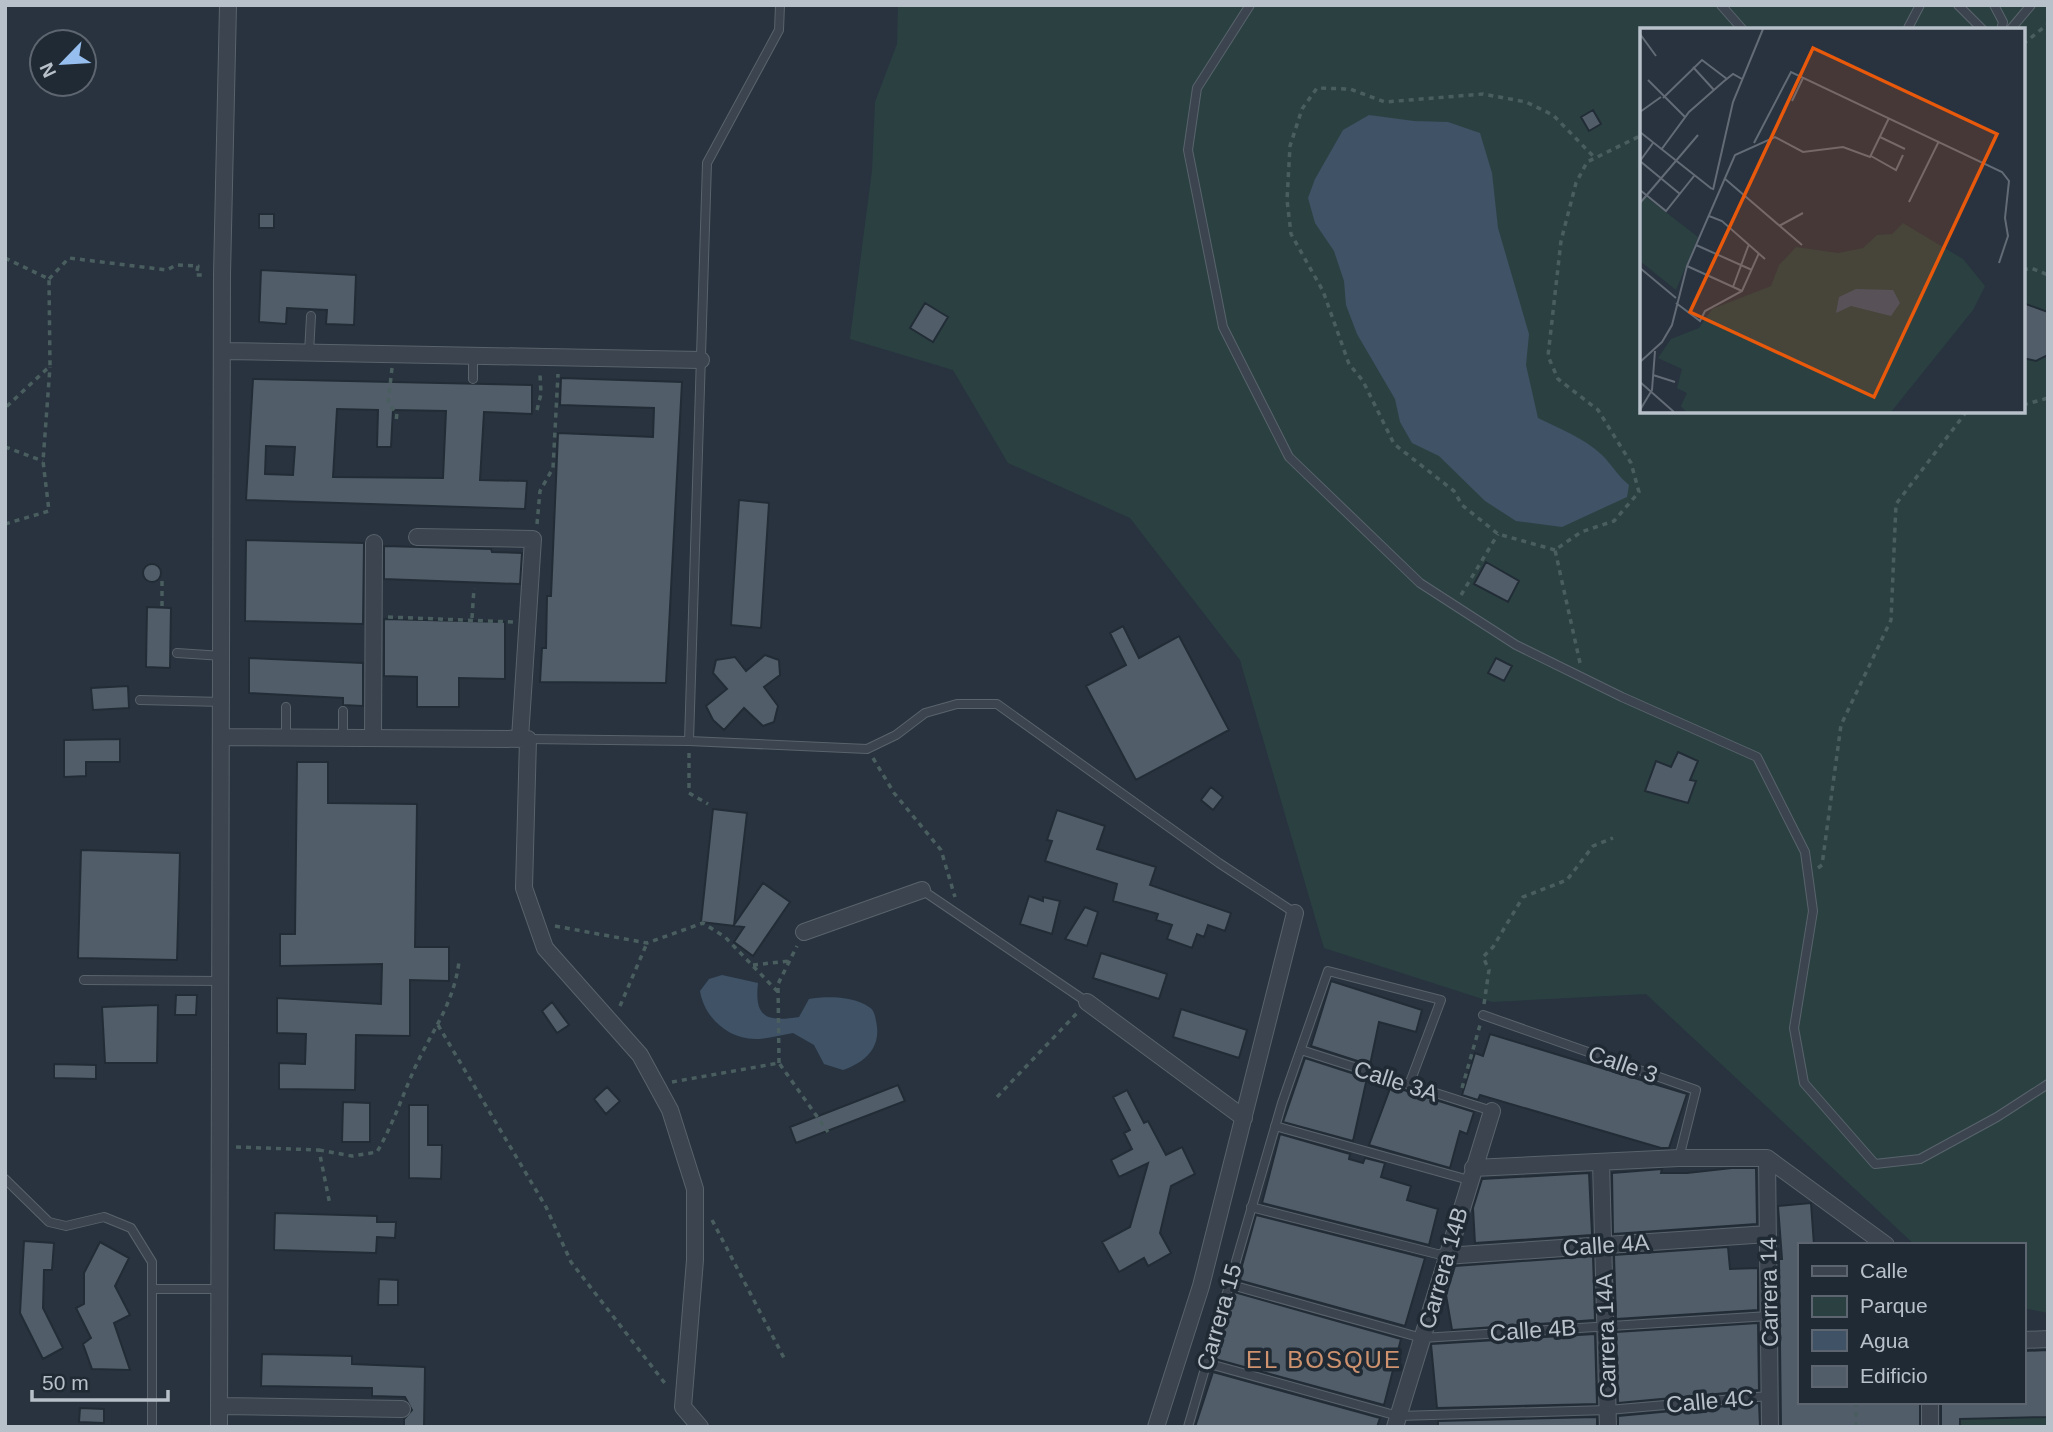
<svg xmlns="http://www.w3.org/2000/svg" width="2053" height="1432" font-family="Helvetica,sans-serif">
  <style>
    .green { fill: #2b4141; fill-rule: evenodd }
    .water { fill: #3f5266 }
    .building { fill: #515e6a; stroke: #222c36; stroke-width: 2; fill-rule: evenodd }
    .lines { fill: none; stroke-linecap: round; stroke-linejoin: round }
    .lane-casing { stroke: #59636c; stroke-width: 10 }
    .street-casing { stroke: #59636c; stroke-width: 18 }
    .path { stroke: #4a5e5f; stroke-width: 3.5; stroke-dasharray: 5 5; stroke-linecap: butt }
    .lane { stroke: #3c454f; stroke-width: 8 }
    .street { stroke: #3c454f; stroke-width: 16 }
    .labels { text-anchor: middle; stroke-width: 7; stroke-linejoin: round; paint-order: stroke }
    .street-label { font-size: 23px; fill: #b8c0c9; stroke: #202a34 }
    .neighbourhood-label { font-size: 24px; letter-spacing: 2px; fill: #ce926f; stroke: #202a34 }
    .inset-road { fill: none; stroke: #626b76; stroke-width: 2 }
    .view { fill: #e8590c; fill-opacity: 0.15; stroke: #e8590c; stroke-width: 3.5 }
    .inset-edge { fill: none; stroke: #b8c0c9; stroke-width: 3.5 }
  </style>
  <rect width="100%" height="100%" fill="#28333f"/>
  <path class="green" d="M898,5H2048V1313L2023,1308V1245H1915L1646,994L1492,1002L1324,948L1240,660L1130,518L1008,463L953,370L850,339L872,171L875,102L897,44ZM1642,30H2023V411H1642Z
    M2048,1417L2047,1427H1960V1419Z"/>
  <path class="water" d="M1369,115L1414,121L1448,122L1480,133L1492,173L1498,228L1529,334L1526,365L1538,418C1560,429 1584,438 1602,455C1612,465 1618,476 1629,485L1627,497L1562,527L1516,521L1485,501L1439,456L1412,443L1400,422L1395,399L1357,334L1346,305L1344,281L1334,251L1315,223L1308,198L1315,179L1343,130Z
    M722,975L758,983C754,1018 767,1022 799,1017L809,999C826,996 854,996 869,1007C874,1010 875,1015 876,1021C882,1047 866,1062 843,1070L824,1064L814,1045L793,1033C781,1035 768,1039 755,1039C728,1039 704,1017 700,991L709,979Z"/>
  <path class="building" d="M1593,110L1601,124L1589,131L1581,117Z
    M259,214H274V228H259Z
    M261,270L356,275L354,325L326,324L327,310L287,308L286,324L259,322Z
    M925,303L948,317L933,342L910,328Z
    M2023,303L2048,312V355L2036,361L2023,358Z
    M561,378L682,382L666,683L540,682L542,648H546L547,596H551L558,433L653,437L654,408L560,405Z
    M253,379L532,385V414L484,412L480,480L527,481L525,509L246,500ZM337,409L378,410L377,447H391L393,410L446,411L443,478L333,477ZM266,446L295,447L293,475L265,474Z
    M739,500L769,503L761,628L731,625Z
    M246,540L364,543L363,624L245,621Z
    M384,546L491,549L492,552L522,553L520,584L384,579Z
    M1486,562L1519,581L1508,602L1474,584Z
    M143 573a9 9 0 1 1 18 0a9 9 0 1 1-18 0Z
    M147,607L171,608L170,668L146,667Z
    M384,619L505,622V679L459,678V707H417V677L384,676Z
    M1123,626L1139,658L1179,636L1229,730L1136,780L1086,686L1126,665L1110,633Z
    M765,655L779,660L780,675L764,687L778,706L774,722L763,726L744,708L724,730L713,720L706,706L727,689L713,673L716,660L735,657L746,671Z
    M249,658L363,663V706L343,705V698L249,693Z
    M1496,658L1512,666L1504,681L1488,673Z
    M128,686L129,708L93,710L91,688Z
    M120,739V762H86V776L64,777V740Z
    M1678,752L1698,761L1690,780L1696,781L1688,803L1645,791L1656,761L1671,767Z
    M297,762H328V803L417,804L415,947H449V981L410,980V1036L356,1035L355,1090L279,1089V1063L305,1064L306,1034L277,1033V998L381,1004L382,964L280,966V934H295Z
    M1211,787L1223,797L1213,810L1201,800Z
    M713,809L747,813L734,925L763,883L790,902L753,956L734,942L744,927L701,922Z
    M1057,810L1105,826L1097,849L1156,867L1150,885L1231,913L1225,931L1208,925L1204,937L1197,934L1192,948L1167,939L1172,925L1156,920L1158,914L1113,901L1117,884L1045,861L1052,841L1047,840Z
    M81,850L180,853L177,960L78,958Z
    M1029,896L1043,901V897L1060,901L1052,934L1020,924Z
    M1085,907L1098,912L1087,946L1065,939Z
    M1101,953L1167,974L1159,999L1093,978Z
    M1331,981L1422,1010L1416,1032L1379,1022L1370,1065L1311,1046Z
    M176,995H197L196,1015H175Z
    M552,1002L569,1025L557,1033L542,1011Z
    M158,1005L157,1063H105L102,1007Z
    M1181,1009L1247,1030L1239,1058L1173,1037Z
    M1490,1034L1687,1094L1669,1148H1661L1480,1095L1478,1100L1462,1095L1475,1053L1483,1056Z
    M1305,1058L1367,1078L1353,1141L1283,1122Z
    M54,1064L96,1065V1079L54,1078Z
    M898,1085L905,1101L796,1143L790,1127Z
    M1391,1086L1474,1112L1467,1134L1460,1131L1450,1168L1369,1145Z
    M607,1087L620,1101L606,1114L594,1099Z
    M1127,1090L1144,1123L1148,1121L1166,1155L1182,1147L1195,1174L1171,1186L1160,1233L1171,1253L1148,1266L1144,1258L1119,1272L1102,1242L1130,1227L1148,1163L1119,1177L1111,1160L1132,1149L1124,1133L1130,1130L1113,1097Z
    M343,1102L370,1103V1142H342Z
    M409,1105H428V1145H442L441,1179L409,1178Z
    M1280,1134L1350,1154L1349,1159L1363,1163L1365,1158L1385,1163L1381,1177L1411,1186L1407,1200L1438,1209L1429,1245L1262,1203Z
    M1732,1168H1756L1757,1224L1613,1234L1612,1173L1662,1169L1661,1173H1687Z
    M1589,1173L1592,1235L1475,1243L1473,1208L1482,1179Z
    M1811,1203L1814,1245H1799V1402H1920V1427H1781L1779,1259H1782L1778,1206Z
    M275,1213L377,1216V1222H396L395,1238L377,1237L376,1253L274,1250Z
    M1256,1215L1425,1258L1405,1326L1238,1280Z
    M24,1241L54,1243L52,1270H44L43,1308L63,1348L43,1359L20,1313Z
    M100,1242L129,1258L115,1286L130,1315L114,1323L130,1370L92,1369L83,1344L91,1338L76,1308L84,1304V1273Z
    M1728,1247L1730,1269L1758,1268V1310L1616,1319L1614,1255Z
    M1593,1256L1595,1320L1452,1330L1446,1295L1455,1266Z
    M379,1279L398,1280V1305H378Z
    M1234,1292L1401,1339L1384,1405L1215,1359Z
    M1758,1323L1759,1390L1618,1403L1616,1332Z
    M1595,1334L1597,1404L1437,1408L1431,1344Z
    M2048,1350V1417L1960,1419V1427H1941V1402H2023V1351Z
    M262,1354L352,1356V1364L425,1367L424,1427H404V1419L412,1410L405,1397L372,1396V1388L261,1386Z
    M1213,1372L1380,1418L1377,1427H1195Z
    M1759,1403L1760,1427H1618V1416Z
    M80,1408L104,1409V1423L79,1422Z
    M1597,1417V1427H1438V1421Z"/>
  <g class="lines">
    <g class="lane-casing">
      <path id="lane" d="M1250,5L1197,88L1188,150L1223,327L1289,457L1420,583L1516,645L1622,697L1757,757L1805,852L1813,911L1794,1028L1804,1083L1875,1164L1920,1159L1997,1117L2048,1084
        M1721,5L1743,30
        M1958,5L1983,30
        M1994,5L2003,22L2001,30
        M1907,30L1920,5
        M2010,30L2031,5
        M309,353L311,316
        M473,379V356
        M177,653L223,656
        M140,700L223,702
        M286,737V707
        M343,738V711
        M528,739L689,741L867,749L896,735L925,713L957,704H997L1219,863L1295,913
        M689,741L707,163L779,30L780,5
        M922,890L1087,1002
        M84,980L221,981
        M1483,1015L1696,1090L1679,1158
        M1301,1050L1492,1111
        M1275,1126L1469,1180
        M5,1179L49,1222L66,1226L104,1217L131,1228L152,1262V1427
        M1251,1207L1445,1256
        M1228,1284L1422,1338L1769,1316
        M153,1289H219
        M1206,1363L1398,1416L1608,1410L1769,1396
        M1188,1427L1282,1103L1328,971L1441,1000L1409,1085"/>
    </g>
    <g class="street-casing">
      <path id="street" d="M223,351L701,360
        M417,537L533,539L520,738
        M223,737L528,739L524,888L545,948L640,1055L670,1110L695,1189V1260L683,1407L700,1427
        M373,738L374,543
        M804,932L922,890
        M1087,1002L1244,1118
        M1767,1158L1770,1427
        M1601,1162L1608,1427
        M1473,1168L1679,1158H1767L1886,1245
        M1445,1256L1768,1234
        M2023,1340L2048,1339
        M1930,1402V1427
        M219,1406L402,1409
        M219,1427L222,275L228,5
        M1156,1427L1201,1286L1295,913
        M1395,1427L1492,1111"/>
    </g>
    <path class="path" d="M2023,44L2048,24
      M5,258L49,279L50,366L5,408
      M2023,270L2031,268L2048,275
      M49,279L69,258L167,270L176,265L198,266L196,275H206
      M392,368L388,404L397,413L396,422
      M2023,405L2048,398
      M537,410L541,394L540,374
      M5,447L43,461
      M5,524L49,511L43,461L50,367
      M537,524L540,491L553,468L558,374
      M1555,550L1498,534L1462,505L1454,491L1394,444L1363,381L1349,364L1323,291L1291,234L1287,200L1290,146L1302,109L1317,88L1350,89L1385,102L1483,94L1526,102L1553,115L1595,158
      M1461,595L1498,534
      M162,606V576
      M388,617L513,622
      M472,618L474,588
      M1580,663L1555,550L1581,532L1614,521L1639,492L1631,463L1598,410L1558,379L1548,356L1561,241L1576,183L1587,162L1642,135
      M689,753V793L708,804
      M873,758L894,793L941,850L955,897
      M1818,868L1822,865L1841,725L1891,620L1896,504L1967,411
      M555,926L647,943L703,923L725,937L778,992
      M753,965L789,961
      M1484,1004L1489,970L1483,957L1493,947L1523,897L1567,880L1593,846L1613,838
      M620,1006L647,943
      M438,1025L546,1207L571,1262L667,1386
      M779,1063L778,984L797,946
      M672,1082L779,1063L828,1132
      M1462,1088L1480,1025
      M997,1097L1078,1012
      M236,1147L319,1150L330,1205
      M319,1150L352,1156L377,1152C392,1126 401,1100 413,1072C430,1033 453,1007 459,962
      M712,1220L784,1358
      M1856,1402V1427"/>
    <use href="#lane" class="lane"/>
    <use href="#street" class="street"/>
  </g>
  <g class="labels">
    <g class="street-label">
      <text transform="translate(1623 1064) rotate(19)" y="8">Calle 3</text>
      <text transform="translate(1396 1081) rotate(18)" y="8">Calle 3A</text>
      <text transform="translate(1606 1245) rotate(-4)" y="8">Calle 4A</text>
      <text transform="translate(1443 1268) rotate(-74)" y="8">Carrera 14B</text>
      <text transform="translate(1769 1292) rotate(-91)" y="8">Carrera 14</text>
      <text transform="translate(1219 1317) rotate(-74)" y="8">Carrera 15</text>
      <text transform="translate(1533 1330) rotate(-4)" y="8">Calle 4B</text>
      <text transform="translate(1606 1336) rotate(-92)" y="8">Carrera 14A</text>
      <text transform="translate(1710 1401) rotate(-5)" y="8">Calle 4C</text>
    </g>
    <g class="neighbourhood-label">
      <text x="1324" y="1368">EL BOSQUE</text>
    </g>
  </g>
  <g transform="translate(1640 28)">
    <rect width="385" height="385" fill="#28333f"/>
    <path d="M6,169L58,209L36,262L0,233V176ZM263,195L323,231L345,258L333,282L251,384H46L41,378L47,365L37,360L42,341L18,330L31,311L59,300L72,281L131,258L139,237L156,219L198,225L223,220L237,207L252,206Z" fill="#2b4141"/>
    <path d="M216,261L253,262L260,275L251,288L211,278L196,285L199,269Z" fill="#3f5266"/>
    <path class="inset-road" d="M0,6L16,28M53,39L74,62M8,52L45,89M23,70L62,32L87,51M152,73L163,50M0,84L21,69M0,104L72,161M240,109L265,121M13,115L0,133L40,166M114,115L151,44L362,144L369,153L365,190L368,208L359,235M21,122L49,84L83,54L93,46L102,51M231,128L256,142L263,127M84,150L162,217M0,162L26,183L54,148M73,162L93,74L123,1M269,174L299,113M0,175L58,107M69,188L82,193L125,231M139,198L163,185M56,217L112,242M47,238L102,263M0,240L36,270M93,259L109,216M36,275L60,293L65,283L102,263L119,225M0,334L22,314L32,297L47,238L95,127L135,109L163,124L203,119L230,129L249,90M13,347L35,354M0,354L34,384M0,382L12,362L15,323"/>
    <path class="view" d="M173,20L357,106L234,369L50,284Z"/>
    <rect width="385" height="385" class="inset-edge"/>
  </g>
  <rect width="2053" height="1432" fill="none" stroke="#b8c0c9" stroke-width="14"/>
  <rect x="1798" y="1243" width="228" height="161" fill="#202a34" stroke="#5d6670" stroke-width="2"/>
  <rect x="1812" y="1266" width="35" height="10" fill="#3c454f" stroke="#5d6670" stroke-width="2"/>
  <text x="1860" y="1278" font-size="21" fill="#b8c0c9">Calle</text>
  <rect x="1812" y="1296" width="35" height="21" fill="#2b4141" stroke="#5d6670" stroke-width="2"/>
  <text x="1860" y="1313" font-size="21" fill="#b8c0c9">Parque</text>
  <rect x="1812" y="1330" width="35" height="21" fill="#3f5266" stroke="#5d6670" stroke-width="2"/>
  <text x="1860" y="1348" font-size="21" fill="#b8c0c9">Agua</text>
  <rect x="1812" y="1366" width="35" height="21" fill="#515e6a" stroke="#5d6670" stroke-width="2"/>
  <text x="1860" y="1383" font-size="21" fill="#b8c0c9">Edificio</text>
  <g transform="translate(63 63) rotate(245)"><circle r="33" fill="#202a34" stroke="#5d6670" stroke-width="2"/>
  <path d="M0-5L12 26L0 18L-12 26Z" fill="#96bff0"/>
  <text y="-10" font-size="19" font-weight="bold" text-anchor="middle" fill="#b8c0c9">N</text>
  </g>
  <path d="M32 1390v10h136v-10" fill="none" stroke="#b8c0c9" stroke-width="3.5"/>
  <text x="42" y="1390" font-size="21" fill="#b8c0c9" stroke="#202a34" stroke-width="5" paint-order="stroke">50 m</text>
</svg>
